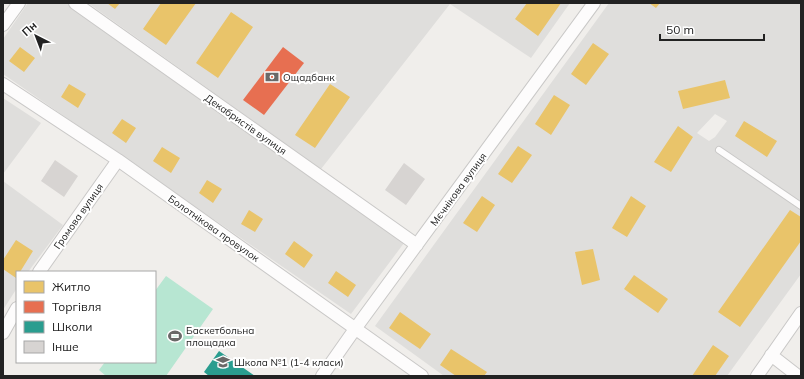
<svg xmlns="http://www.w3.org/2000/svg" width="804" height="379" font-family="Mulish,sans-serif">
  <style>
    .residential { fill: #dfdedc; fill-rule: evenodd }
    .pitch { fill: #b7e6d2 }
    .homes { fill: #e9c46a }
    .shops { fill: #e76f51 }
    .schools { fill: #2a9d8f }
    .building { fill: #d7d4d2 }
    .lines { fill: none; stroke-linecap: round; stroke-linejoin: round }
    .lane-casing { stroke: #c9c8c7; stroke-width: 8 }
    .street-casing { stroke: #c9c8c7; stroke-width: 14 }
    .lane { stroke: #fdfcfc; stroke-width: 6 }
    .street { stroke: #fdfcfc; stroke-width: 12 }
    .labels { text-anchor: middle; stroke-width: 4; stroke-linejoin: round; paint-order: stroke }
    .poi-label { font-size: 10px; fill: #222; stroke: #fff; text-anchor: start }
    .street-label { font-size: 10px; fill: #222; stroke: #fff }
  </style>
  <rect width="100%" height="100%" fill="#f0eeeb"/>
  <path class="residential" d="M28,3H67L404,243L351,314L3,74V39Z
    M88,3H570L531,58L450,4L321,169Z
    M609,3H801V274L727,376H444L375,326ZM715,114L727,121L715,137L709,141L697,133Z
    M3,98L41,123L3,174Z
    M3,181L63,225L28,272H17V288L3,310Z"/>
  <path class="pitch" d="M166,276L213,309L166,376H106L99,370L105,362H155V291Z"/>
  <path class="homes" d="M107,3H120L115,9Z
    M161,3H196L166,45L143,29Z
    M527,3H561L538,36L515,19Z
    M649,3H660L656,8Z
    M231,12L253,27L218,78L196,63Z
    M593,43L609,54L586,85L571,74Z
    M20,47L35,58L24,72L9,61Z
    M725,80L730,98L683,109L678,91Z
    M69,84L86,94L78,108L61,97Z
    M330,84L350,97L315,148L295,135Z
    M554,95L570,105L551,135L535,124Z
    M122,119L136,128L126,143L112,133Z
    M744,121L777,141L767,157L735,136Z
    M678,126L693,137L671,172L654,162Z
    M518,146L532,155L512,183L498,174Z
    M162,147L180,158L171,173L153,161Z
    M207,180L222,189L213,203L199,193Z
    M482,196L495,205L477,232L463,223Z
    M631,196L646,206L627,237L612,228Z
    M249,210L263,219L255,232L241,224Z
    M790,210L801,217V241L740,327L718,312Z
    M16,240L33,251L20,272H17L16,278L3,269V260Z
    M294,241L313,255L304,268L285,254Z
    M593,249L600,280L582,285L575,252Z
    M336,271L356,285L348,297L328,283Z
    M634,275L668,299L658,313L624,289Z
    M400,312L431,334L420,349L389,328Z
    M713,345L729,356L715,376H692Z
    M451,349L487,372L484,376H456L440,365Z"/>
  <path class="shops" d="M283,47L304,63L264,115L243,100Z"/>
  <path class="schools" d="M219,351L255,376H209L204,372Z"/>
  <path class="building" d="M55,160L78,176L64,197L41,181Z
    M404,163L425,179L406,205L385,190Z"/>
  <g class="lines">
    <g class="lane-casing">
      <path id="lane" d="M719,150L801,206"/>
    </g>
    <g class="street-casing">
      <path id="street" d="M75,3L417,245
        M3,25L19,3
        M3,84L118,160L422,376
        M39,272L118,160
        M3,333L17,308
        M771,355L798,376
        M322,376L355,329L594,3
        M757,376L801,313"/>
    </g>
    <use href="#lane" class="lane"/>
    <use href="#street" class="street"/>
  </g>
  <defs>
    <g id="bank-bare" transform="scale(1.08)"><path d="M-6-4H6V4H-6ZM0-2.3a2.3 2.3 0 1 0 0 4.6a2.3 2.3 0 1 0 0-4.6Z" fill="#6a6968" stroke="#fff" stroke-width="2.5" paint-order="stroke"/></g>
    <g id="stadium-bare" transform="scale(1.08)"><path d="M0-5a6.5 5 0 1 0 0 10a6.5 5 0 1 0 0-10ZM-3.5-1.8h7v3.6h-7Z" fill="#6a6968" stroke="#fff" stroke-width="2.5" paint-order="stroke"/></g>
    <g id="school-bare" transform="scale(1.08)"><path d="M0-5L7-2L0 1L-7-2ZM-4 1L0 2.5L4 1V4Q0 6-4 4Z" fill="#6a6968" stroke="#fff" stroke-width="2.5" paint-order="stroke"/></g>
  </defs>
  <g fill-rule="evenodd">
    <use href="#bank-bare" x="272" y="77"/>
    <use href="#stadium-bare" x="175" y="336"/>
    <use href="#school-bare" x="223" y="362"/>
  </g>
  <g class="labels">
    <g class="poi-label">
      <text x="283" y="81">Ощадбанк</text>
      <text x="186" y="334">Баскетбольна<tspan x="186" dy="12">площадка</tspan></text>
      <text x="234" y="366">Школа №1 (1-4 класи)</text>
    </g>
    <g class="street-label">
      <text transform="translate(246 124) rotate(35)" y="4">Декабристів вулиця</text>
      <text transform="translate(458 189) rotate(-54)" y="4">Мєчнікова вулиця</text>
      <text transform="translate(78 216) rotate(-55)" y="4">Громова вулиця</text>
      <text transform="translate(214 228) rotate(35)" y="4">Болотнікова провулок</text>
    </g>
  </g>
  <rect width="804" height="379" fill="none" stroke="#222222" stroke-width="8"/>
  <rect x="16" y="271" width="140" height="92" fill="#ffffff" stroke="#a7a7a7"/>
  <rect x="24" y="281" width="20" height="12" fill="#e9c46a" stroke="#a7a7a7"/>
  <text x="52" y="291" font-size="12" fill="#222222">Житло</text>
  <rect x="24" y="301" width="20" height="12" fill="#e76f51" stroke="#a7a7a7"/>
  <text x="52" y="311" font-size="12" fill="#222222">Торгівля</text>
  <rect x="24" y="321" width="20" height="12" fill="#2a9d8f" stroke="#a7a7a7"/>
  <text x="52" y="331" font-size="12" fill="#222222">Школи</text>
  <rect x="24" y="341" width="20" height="12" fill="#d7d4d2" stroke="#a7a7a7"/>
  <text x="52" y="351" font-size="12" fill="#222222">Інше</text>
  <g transform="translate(36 36) rotate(318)" stroke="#ffffff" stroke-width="3" paint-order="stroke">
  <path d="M0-3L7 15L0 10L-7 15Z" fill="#222222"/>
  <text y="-6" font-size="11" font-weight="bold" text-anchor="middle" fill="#222222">Пн</text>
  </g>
  <path d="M660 34v6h104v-6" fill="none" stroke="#222222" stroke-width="2"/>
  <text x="666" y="34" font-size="12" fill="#222222" stroke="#ffffff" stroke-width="3" paint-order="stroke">50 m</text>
</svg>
